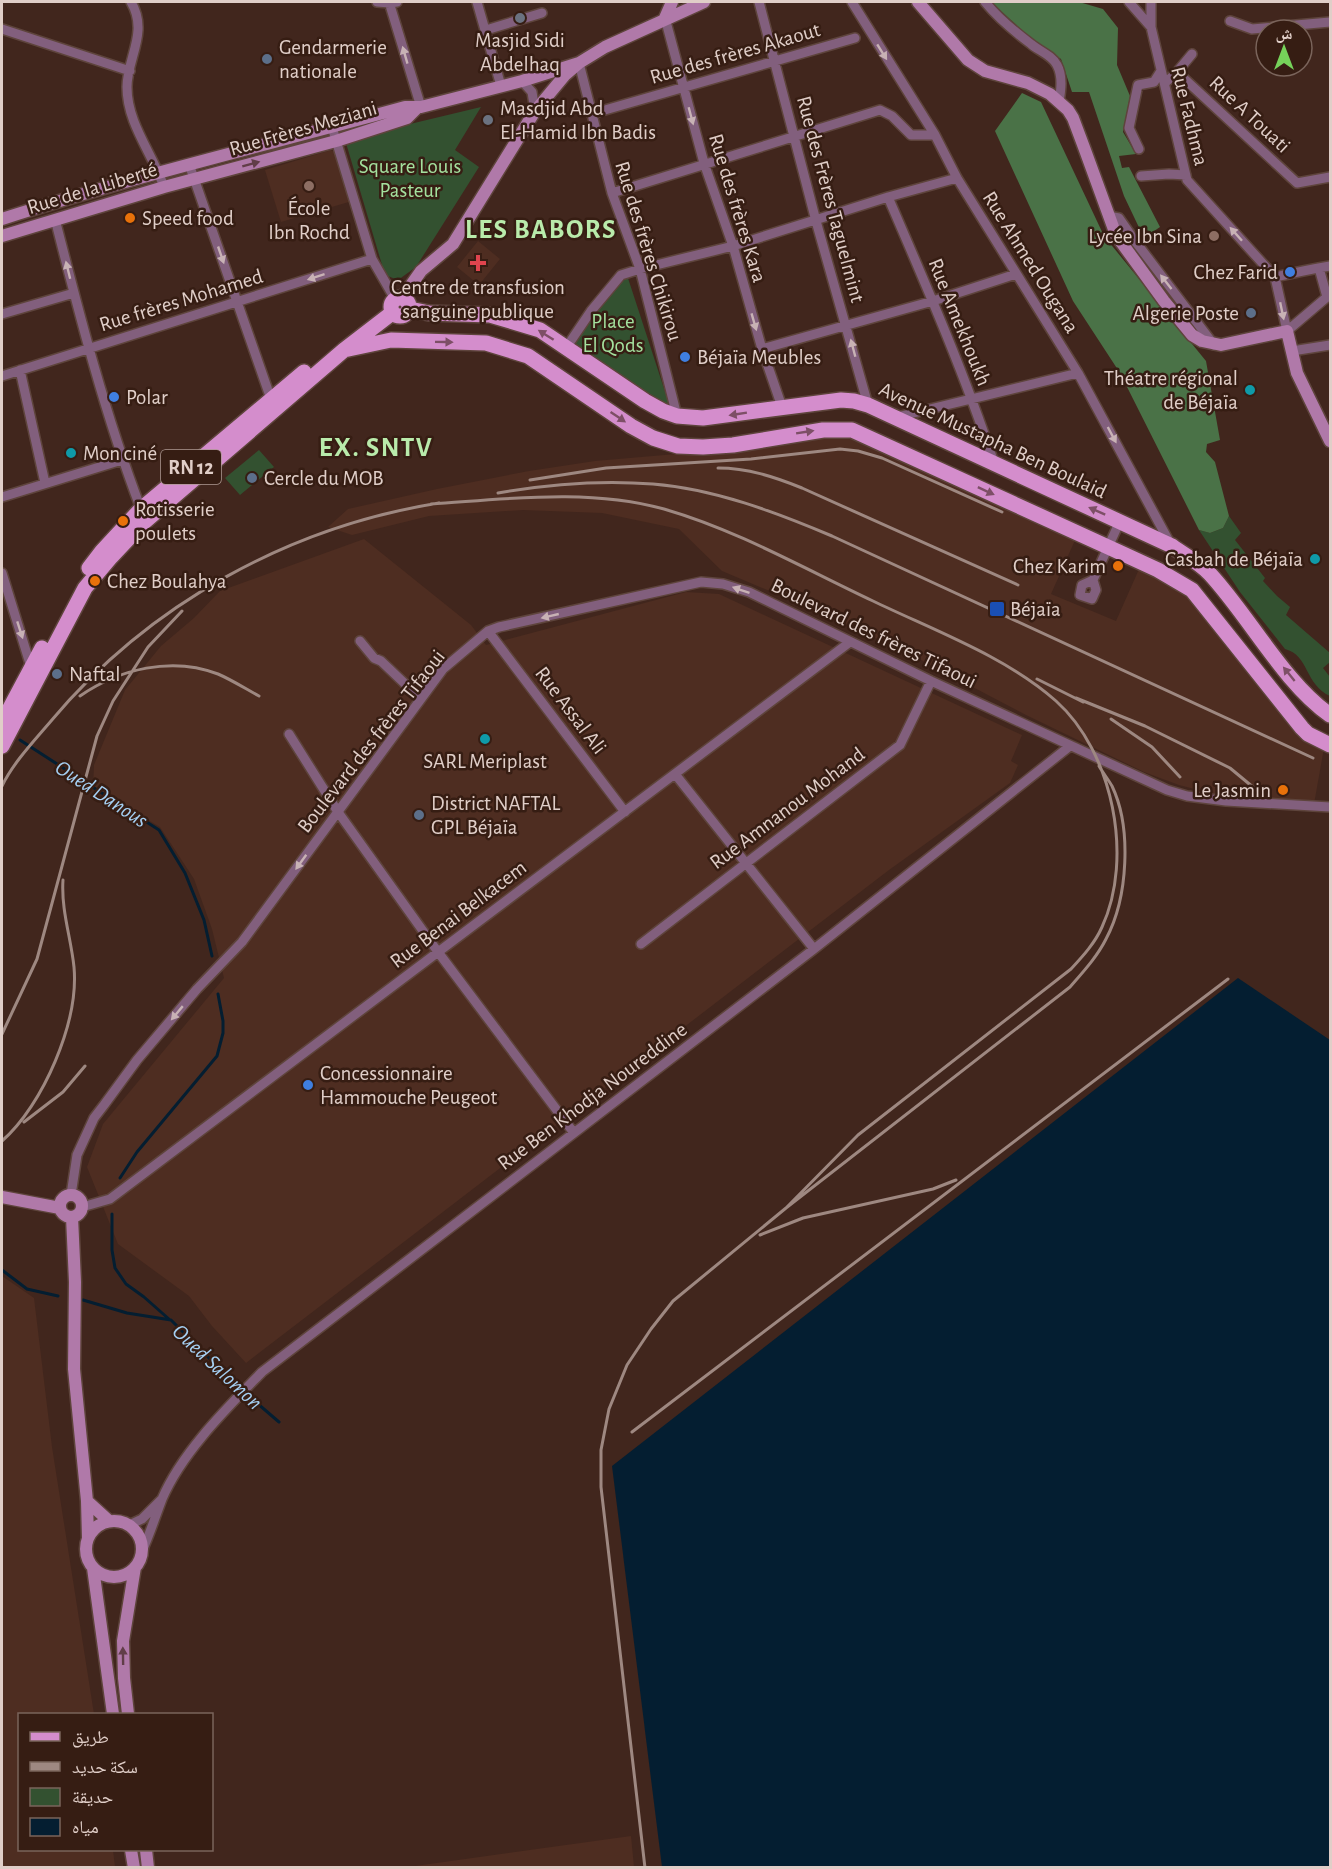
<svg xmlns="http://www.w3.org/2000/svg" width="1332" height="1869" font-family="'Alegreya Sans','Noto Naskh Arabic',sans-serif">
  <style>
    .built { fill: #4e2d21 }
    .green { fill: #335130 }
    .forest { fill: #4a7247 }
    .water { fill: #041e31 }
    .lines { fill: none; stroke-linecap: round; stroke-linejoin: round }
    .stream { stroke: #041e31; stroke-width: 3 }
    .street-casing { stroke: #5e443c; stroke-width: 12 }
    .secondary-casing { stroke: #5e443c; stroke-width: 15 }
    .primary-casing { stroke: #5e443c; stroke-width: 18 }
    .street { stroke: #825f7d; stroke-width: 9 }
    .secondary { stroke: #b079a9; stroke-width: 12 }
    .primary { stroke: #d48dcc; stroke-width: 15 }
    .rail { stroke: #9e8881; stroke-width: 3 }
    .oneway { fill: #c8b2b5 }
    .oneway2 { fill: #613d48 }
    .oneway3 { fill: #7d4f66 }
    .worship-dot { fill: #6b7280; stroke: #361d13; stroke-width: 2 }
    .service-dot { fill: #5c6f8a; stroke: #361d13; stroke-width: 2 }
    .education-dot { fill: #8d6e63; stroke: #361d13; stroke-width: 2 }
    .food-dot { fill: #e8710a; stroke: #361d13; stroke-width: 2 }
    .health-dot { fill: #e0444e; stroke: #361d13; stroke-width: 2 }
    .shop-dot { fill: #3f7fe0; stroke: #361d13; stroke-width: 2 }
    .culture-dot { fill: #0f9aa8; stroke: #361d13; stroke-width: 2 }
    .transit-dot { fill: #1a4fb4; stroke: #361d13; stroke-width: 2 }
    .labels { text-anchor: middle; stroke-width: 5; stroke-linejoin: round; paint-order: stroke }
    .shield { fill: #361d13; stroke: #ad9992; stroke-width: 1.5 }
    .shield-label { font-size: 20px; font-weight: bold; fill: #e0cec8 }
    .poi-label { font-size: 21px; fill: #e0cec8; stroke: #361d13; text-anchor: start }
    .street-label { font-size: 21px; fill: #e0cec8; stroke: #361d13 }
    .park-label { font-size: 21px; fill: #a4e19e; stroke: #361d13 }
    .water-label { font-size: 22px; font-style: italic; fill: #a5cff2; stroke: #361d13 }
    .district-label { font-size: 27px; font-weight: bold; letter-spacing: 1.5px; fill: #b9ebab; stroke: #361d13 }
  </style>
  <rect width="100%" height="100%" fill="#41261d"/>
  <path class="built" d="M331,150L337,154L352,201L281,222L265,170Z
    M478,241L500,259L479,285L457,267Z
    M840,433L1076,538L1051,594L1116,621L1140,567L1189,593L1324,748L1314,804L1262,802L1210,793L1179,785L1144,772L1026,715L904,651L805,606L722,571L679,529L602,513L523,510L429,516L352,535L328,527L348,509L437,489L529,471L595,461L734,449Z
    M364,539L471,625L486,645L686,592L719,594L1022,735L1011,761L1018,765L1010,783L889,870L246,1363L212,1326L189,1296L118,1244L87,1167L103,1124L224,978L212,929L194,879L160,827L93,788L94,765L125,690L161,646L194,618L220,591Z
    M2,1276L34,1298L52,1447L94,1714H20V1850H113L115,1867H2Z
    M631,1836L634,1867H408Z"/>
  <path class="green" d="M481,107L455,150L479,167L416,267L398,280L385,275L346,143L410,124Z
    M626,272L671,410L567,339Z
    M259,450L274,467L240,495L225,478Z
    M1229,516L1241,533L1235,540L1265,578L1263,581L1277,596L1290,607L1286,615L1330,653V662L1323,668L1330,677V696C1305,685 1309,655 1285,649L1240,592L1199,530L1210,533L1223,528Z"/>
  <path class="forest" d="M991,2H1079L1103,9L1118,28L1117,65L1130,96L1123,132L1136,154L1119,156L1122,168L1129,167L1160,227L1144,238L1124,196L1089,92H1072L1061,59L1036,43Z
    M1022,93L1041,102L1104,236L1206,361L1220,440L1207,444L1206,452L1215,462L1229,516L1223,528L1210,533L1199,530L1120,373L1073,301L995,131Z"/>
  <path class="water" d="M1238,978L1330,1040V1867H662L612,1466Z"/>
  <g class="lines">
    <path class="stream" d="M20,740L159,830L185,873L204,920L212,956
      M120,1178L137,1152L217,1056L223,1033V1021L218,994
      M112,1214V1250L115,1268L126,1284L144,1297L170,1320
      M2,1270L27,1289L58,1296
      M83,1300L127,1313L171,1320L236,1385L279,1422"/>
    <g class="street-casing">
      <path id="street" d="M131,2C149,32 127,58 127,87C127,124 153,154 164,187
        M377,2L390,3L397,2
        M389,2L421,107
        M477,2L501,86
        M759,2L816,221L868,405
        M852,2L935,135L957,178L1078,373L1171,545
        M985,2C998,18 1015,32 1031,44C1039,51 1052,55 1057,65C1063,76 1061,90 1059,102
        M1129,2L1151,27
        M1151,2V27L1187,180L1275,277
        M665,18L704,163L733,246L762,349L782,407
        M1230,21L1252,29L1330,22
        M2,29L130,71
        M486,30L542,13
        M579,63L612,193L640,269L677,416
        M1177,72L1297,183L1330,177
        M522,81L532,92L535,111
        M1165,83L1177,72L1192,54
        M591,114L855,38
        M332,127L372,259L395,299
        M1139,149L1129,128L1138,85L1154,82L1161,71
        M189,164L271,399
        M1141,176L1169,174L1186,175
        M612,193L880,110L892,116L911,135H935
        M888,197C926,285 964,372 994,463
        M1108,216L1119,218L1135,241L1214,345
        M55,219C80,317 105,415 141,509
        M1319,268L1327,297L1287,331L1275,277C1293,273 1312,269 1330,266
        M2,314L74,293
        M566,348L591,311L621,275L640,269L733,246L888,197L957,178
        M762,349L933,301L1016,274
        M1292,351L1330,345
        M20,370L45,483
        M2,376L372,259
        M897,417L1078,373
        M2,497L122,460
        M2,573L31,667
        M1093,580L1120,521
        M1093,580L1096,590L1092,599L1080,595L1082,585Z
        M488,631L625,812
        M360,641L374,658L381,661L421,699
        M289,734L338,812L438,952L574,1133
        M675,774L814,949
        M641,944L900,745L931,681
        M71,1195L77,1155L94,1118L104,1105L137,1060L197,989L242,942L443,669L488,631L499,627L701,582L723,584L749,592L931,681L1167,790L1187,796L1226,801L1330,807
        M82,1207L110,1199L850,642
        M129,1525L142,1519L161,1500
        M142,1551C150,1534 155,1517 162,1499C182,1452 227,1408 262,1372L814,949L1070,746"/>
    </g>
    <g class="secondary-casing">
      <path id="secondary" d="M918,2L968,60L985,71L1028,83L1050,94L1068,110L1073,118L1085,150L1116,235L1164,301L1192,335L1202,341L1221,345L1287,331L1297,373L1330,441
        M665,18L672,2
        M2,219C135,176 271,144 405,107H421L522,81L579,63
        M2,236L164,187L336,141L407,118L417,108
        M402,298L421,271L453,244L535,111L565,75L579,63L605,47L704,2
        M60 1206a11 11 0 1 1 22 0a11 11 0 1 1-22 0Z
        M2,1197L60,1208
        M72,1217L75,1282L74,1369L87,1501L88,1538
        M87,1501L109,1521
        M86 1549a28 28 0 1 1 56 0a28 28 0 1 1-56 0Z
        M93,1568L113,1714
        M128,1714L124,1678L123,1641L135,1567
        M131,1850L134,1868
        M146,1850L148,1868"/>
    </g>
    <g class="primary-casing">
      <path id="primary" d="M391 307a9 9 0 1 1 18 0a9 9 0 1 1-18 0Z
        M410,309L429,313L490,315L540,330L645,401L663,411L677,416L703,418L841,400L854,401L868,405L1172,546C1184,555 1200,563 1210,574C1249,616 1284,683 1330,715
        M344,350L391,340L486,343L528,356L631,426L653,438L678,446L703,447L733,445L823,430H852L1119,552L1158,570L1192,590L1302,728L1308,734L1330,745
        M89,568L102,551L141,509L304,372
        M2,723L42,648
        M2,746L85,588L111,557L143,523L344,350L392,313"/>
    </g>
    <use href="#street" class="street"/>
    <use href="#secondary" class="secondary"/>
    <use href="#primary" class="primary"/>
    <path class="rail" d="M718,468C748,468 775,477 802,488L1018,585
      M530,480L606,468L751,459L840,449L858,451L882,458L1002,512
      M498,493C549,484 601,480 653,484C715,489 775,512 832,536L1313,758
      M431,504C507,499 589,488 664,509C737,530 805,569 873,601C933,630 1007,657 1056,701C1113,752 1134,858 1102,927C1095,943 1083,956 1071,969L858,1135L786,1208L1070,987C1083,972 1097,957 1106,939C1128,898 1132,828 1112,786C1108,779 1103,773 1099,766
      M1037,679L1083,702
      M80,696C119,669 172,656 218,674C232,680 246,689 259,696
      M1076,698L1145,726L1230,768L1265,797
      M1111,719L1152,747L1180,777
      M2,786C13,763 34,741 51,721C149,604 289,527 439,503
      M2,1034L37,959L97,736L113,701L148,647L182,611
      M24,1122L63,1092L85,1066
      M2,1141C43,1105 79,1022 74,967C71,938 61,910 63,880
      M760,1235L803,1218L933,1189L956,1180
      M632,1432L1228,979
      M645,1868L601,1487V1450L609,1409L627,1365L651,1329L673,1301L786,1208"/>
  </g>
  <defs><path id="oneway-solid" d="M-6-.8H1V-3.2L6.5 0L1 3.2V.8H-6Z" transform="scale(1.5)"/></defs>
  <g class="oneway">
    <use href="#oneway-solid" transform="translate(882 52) rotate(58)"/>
    <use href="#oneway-solid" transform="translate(405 55) rotate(-106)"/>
    <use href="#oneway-solid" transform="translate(691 116) rotate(75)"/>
    <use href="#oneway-solid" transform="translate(1236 234) rotate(-132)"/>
    <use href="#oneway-solid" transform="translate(221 255) rotate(71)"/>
    <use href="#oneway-solid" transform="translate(68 270) rotate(-104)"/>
    <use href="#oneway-solid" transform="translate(316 277) rotate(162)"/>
    <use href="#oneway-solid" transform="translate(1166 282) rotate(-128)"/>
    <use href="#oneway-solid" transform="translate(1282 311) rotate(78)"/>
    <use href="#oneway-solid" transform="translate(754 322) rotate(74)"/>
    <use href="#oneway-solid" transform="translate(853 348) rotate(-105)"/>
    <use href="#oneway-solid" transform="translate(1112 435) rotate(62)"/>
    <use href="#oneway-solid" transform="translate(741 590) rotate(-161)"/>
    <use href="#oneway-solid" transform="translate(550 616) rotate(167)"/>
    <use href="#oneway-solid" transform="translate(20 630) rotate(72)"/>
    <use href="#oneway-solid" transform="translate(301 862) rotate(126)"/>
    <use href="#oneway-solid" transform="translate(177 1013) rotate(130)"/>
  </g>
  <g class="oneway2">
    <use href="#oneway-solid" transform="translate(251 164) rotate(-15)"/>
    <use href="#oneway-solid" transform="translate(123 1656) rotate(-91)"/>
  </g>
  <g class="oneway3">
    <use href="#oneway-solid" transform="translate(546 335) rotate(-148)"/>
    <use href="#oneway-solid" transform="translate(444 342) rotate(1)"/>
    <use href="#oneway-solid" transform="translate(738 414) rotate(171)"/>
    <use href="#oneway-solid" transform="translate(618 417) rotate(34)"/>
    <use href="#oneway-solid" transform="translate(805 432) rotate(-9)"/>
    <use href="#oneway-solid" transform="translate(986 491) rotate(25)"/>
    <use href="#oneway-solid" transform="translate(1097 511) rotate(-156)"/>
    <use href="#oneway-solid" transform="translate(1289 674) rotate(-129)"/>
  </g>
  <g class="worship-dot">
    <circle cx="520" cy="18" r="6"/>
    <circle cx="488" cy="120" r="6"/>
  </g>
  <g class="service-dot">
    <circle cx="267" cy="59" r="6"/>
    <circle cx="1251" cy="313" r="6"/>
    <circle cx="252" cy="478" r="6"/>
    <circle cx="57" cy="674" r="6"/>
    <circle cx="419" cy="815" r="6"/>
  </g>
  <g class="education-dot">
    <circle cx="309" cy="186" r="6"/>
    <circle cx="1214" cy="236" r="6"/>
  </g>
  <g class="food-dot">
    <circle cx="130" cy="218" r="6"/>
    <circle cx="123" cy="521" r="6"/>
    <circle cx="1118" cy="566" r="6"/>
    <circle cx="95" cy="581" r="6"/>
    <circle cx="1283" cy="790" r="6"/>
  </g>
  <path class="health-dot" d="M475 254h6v6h6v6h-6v6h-6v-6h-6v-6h6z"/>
  <g class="shop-dot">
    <circle cx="1290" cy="272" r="6"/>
    <circle cx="685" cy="357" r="6"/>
    <circle cx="114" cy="397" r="6"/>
    <circle cx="308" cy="1085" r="6"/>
  </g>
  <g class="culture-dot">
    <circle cx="1250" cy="390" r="6"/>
    <circle cx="71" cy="453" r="6"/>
    <circle cx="1315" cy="559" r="6"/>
    <circle cx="485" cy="739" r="6"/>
  </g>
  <rect class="transit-dot" x="989" y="601" width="16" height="16" rx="3"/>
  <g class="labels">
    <rect class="shield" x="161" y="450" width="60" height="34" rx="4.5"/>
    <g class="shield-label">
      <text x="191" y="474">RN 12</text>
    </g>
    <g class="poi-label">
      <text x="520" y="47" text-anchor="middle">Masjid Sidi<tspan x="520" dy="24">Abdelhaq</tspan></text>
      <text x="279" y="54">Gendarmerie<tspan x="279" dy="24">nationale</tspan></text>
      <text x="500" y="115">Masdjid Abd<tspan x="500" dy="24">El-Hamid Ibn Badis</tspan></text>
      <text x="309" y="215" text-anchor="middle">École<tspan x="309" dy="24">Ibn Rochd</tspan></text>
      <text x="142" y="225">Speed food</text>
      <text x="1202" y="243" text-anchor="end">Lycée Ibn Sina</text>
      <text x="1278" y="279" text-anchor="end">Chez Farid</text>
      <text x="478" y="294" text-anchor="middle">Centre de transfusion<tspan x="478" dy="24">sanguine publique</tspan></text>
      <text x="1239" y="320" text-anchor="end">Algerie Poste</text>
      <text x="697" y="364">Béjaïa Meubles</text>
      <text x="1238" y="385" text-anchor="end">Théatre régional<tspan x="1238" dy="24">de Béjaïa</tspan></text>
      <text x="126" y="404">Polar</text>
      <text x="83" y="460">Mon ciné</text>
      <text x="264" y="485">Cercle du MOB</text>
      <text x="135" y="516">Rotisserie<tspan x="135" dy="24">poulets</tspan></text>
      <text x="1303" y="566" text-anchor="end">Casbah de Béjaïa</text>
      <text x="1106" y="573" text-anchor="end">Chez Karim</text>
      <text x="107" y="588">Chez Boulahya</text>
      <text x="1010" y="616">Béjaïa</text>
      <text x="69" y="681">Naftal</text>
      <text x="485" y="768" text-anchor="middle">SARL Meriplast</text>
      <text x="1271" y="797" text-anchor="end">Le Jasmin</text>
      <text x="431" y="810">District NAFTAL<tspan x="431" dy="24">GPL Béjaïa</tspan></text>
      <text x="320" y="1080">Concessionnaire<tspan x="320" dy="24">Hammouche Peugeot</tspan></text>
    </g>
    <g class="street-label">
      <text transform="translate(735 53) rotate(-16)" y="7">Rue des frères Akaout</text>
      <text transform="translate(1250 114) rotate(43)" y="7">Rue A Touati</text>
      <text transform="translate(1190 116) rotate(76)" y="7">Rue Fadhma</text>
      <text transform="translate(303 128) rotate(-16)" y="7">Rue Frères Meziani</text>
      <text transform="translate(92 188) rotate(-17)" y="7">Rue de la Liberté</text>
      <text transform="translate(831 199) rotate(75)" y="7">Rue des Frères Taguelmint</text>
      <text transform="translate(738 208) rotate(73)" y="7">Rue des frères Kara</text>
      <text transform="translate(649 251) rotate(73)" y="7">Rue des frères Chikirou</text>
      <text transform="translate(1031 262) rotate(58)" y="7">Rue Ahmed Ougana</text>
      <text transform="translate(181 300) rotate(-17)" y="7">Rue frères Mohamed</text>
      <text transform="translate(960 322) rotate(68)" y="7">Rue Amekhoukh</text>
      <text transform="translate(993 440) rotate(25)" y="7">Avenue Mustapha Ben Boulaid</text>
      <text transform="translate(874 633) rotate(26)" y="7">Boulevard des frères Tifaoui</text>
      <text transform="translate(571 710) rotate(53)" y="7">Rue Assal Ali</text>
      <text transform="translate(371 741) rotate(-52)" y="7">Boulevard des frères Tifaoui</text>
      <text transform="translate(787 808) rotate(-37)" y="7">Rue Amnanou Mohand</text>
      <text transform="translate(458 914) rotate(-37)" y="7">Rue Benai Belkacem</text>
      <text transform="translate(592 1096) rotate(-37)" y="7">Rue Ben Khodja Noureddine</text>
    </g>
    <g class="park-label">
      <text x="410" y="173">Square Louis<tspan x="410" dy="24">Pasteur</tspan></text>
      <text x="613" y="328">Place<tspan x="613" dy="24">El Qods</tspan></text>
    </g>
    <g class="water-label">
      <text transform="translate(102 793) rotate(33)" y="8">Oued Danous</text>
      <text transform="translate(218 1366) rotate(43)" y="8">Oued Salomon</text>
    </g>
    <g class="district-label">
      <text x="541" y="238">LES BABORS</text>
      <text x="376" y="456">EX. SNTV</text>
    </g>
  </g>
  <rect width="1332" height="1869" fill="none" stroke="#e0cec8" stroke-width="6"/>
  <rect x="18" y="1713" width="195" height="138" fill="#361d13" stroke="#7a645b" stroke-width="1.5"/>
  <rect x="30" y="1732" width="30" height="9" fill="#d48dcc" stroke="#7a645b" stroke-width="1.5"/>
  <text x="72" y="1743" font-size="18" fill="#e0cec8">طريق</text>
  <rect x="30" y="1762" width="30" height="9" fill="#9e8881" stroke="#7a645b" stroke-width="1.5"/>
  <text x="72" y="1773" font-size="18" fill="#e0cec8">سكة حديد</text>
  <rect x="30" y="1788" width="30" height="18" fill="#335130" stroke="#7a645b" stroke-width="1.5"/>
  <text x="72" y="1803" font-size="18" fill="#e0cec8">حديقة</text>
  <rect x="30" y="1818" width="30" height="18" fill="#041e31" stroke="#7a645b" stroke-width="1.5"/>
  <text x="72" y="1833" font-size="18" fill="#e0cec8">مياه</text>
  <g transform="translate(1284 48)"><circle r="28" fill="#361d13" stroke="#7a645b" stroke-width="1.5"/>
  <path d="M0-4.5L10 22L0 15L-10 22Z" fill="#76d25a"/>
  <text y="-9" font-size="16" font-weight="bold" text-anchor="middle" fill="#e0cec8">ش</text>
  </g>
</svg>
